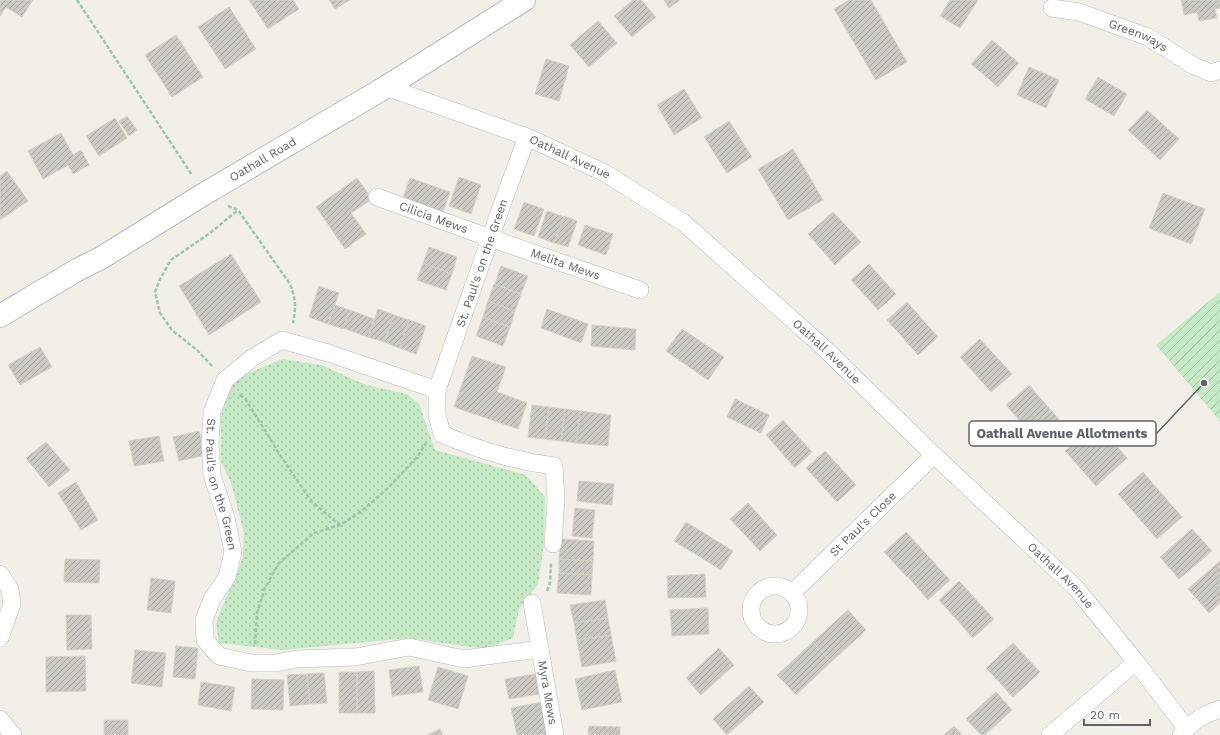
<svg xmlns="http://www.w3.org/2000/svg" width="1220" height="735" font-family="'Work Sans',sans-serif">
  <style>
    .grass { fill: url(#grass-dots) }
    .garden { fill: url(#garden-furrows) }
    .building { fill: url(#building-hatch); stroke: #d6d1c6 }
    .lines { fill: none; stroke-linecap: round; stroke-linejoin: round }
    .minor-casing { stroke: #b5b8bc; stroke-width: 18 }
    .secondary-casing { stroke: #b6babf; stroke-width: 24 }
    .path { stroke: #9cc7a9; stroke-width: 2.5; stroke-dasharray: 4 2; stroke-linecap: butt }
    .minor { stroke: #fff; stroke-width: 17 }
    .secondary { stroke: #fff; stroke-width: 22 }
    .labels { text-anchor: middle; stroke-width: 3; stroke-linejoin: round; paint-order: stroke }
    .street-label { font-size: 12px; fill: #5f6368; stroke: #fff }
    .leader { fill: none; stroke: #5f6368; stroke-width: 1.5 }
    .callout-dot { fill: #5f6368; stroke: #fff; stroke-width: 1.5 }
    .callout { fill: #fff; stroke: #5f6368; stroke-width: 1.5 }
    .callout-label { font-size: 13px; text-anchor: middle; font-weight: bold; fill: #5f6368 }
  </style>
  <defs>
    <pattern id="grass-dots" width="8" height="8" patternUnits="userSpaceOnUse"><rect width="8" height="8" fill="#c5e8c5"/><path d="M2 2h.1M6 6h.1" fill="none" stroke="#a3c0a4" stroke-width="1.8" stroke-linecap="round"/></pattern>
    <pattern id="garden-furrows" width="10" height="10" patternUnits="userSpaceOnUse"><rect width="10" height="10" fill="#c5e8c5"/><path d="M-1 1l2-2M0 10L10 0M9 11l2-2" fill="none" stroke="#a3c0a4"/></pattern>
    <pattern id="building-hatch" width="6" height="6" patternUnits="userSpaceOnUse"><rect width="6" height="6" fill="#cccac5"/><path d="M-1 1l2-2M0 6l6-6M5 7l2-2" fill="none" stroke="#a9a8a4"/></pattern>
  </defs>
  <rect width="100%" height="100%" fill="#f1efe8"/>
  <path class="grass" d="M283,359L321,365L366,385L407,394L419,404L435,450L526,475L545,497L544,544L538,584L519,609L513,638L484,649L409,638L282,650L219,643L216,623L227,595L236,577L243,555L244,533L232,486L221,461V417L227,391L236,378Z"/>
  <path class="garden" d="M1220,292V421L1156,345Z"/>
  <path class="building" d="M0,0H33L22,17L6,7L0,16Z
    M249,0H293L299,9L268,29Z
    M329,0H350L335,9Z
    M633,0H641L656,17L632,37L614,16Z
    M664,0H680L669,8Z
    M849,0H871L907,62L876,80L834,9Z
    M950,0H978L960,28L940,16Z
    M1181,0H1220V8L1215,9L1217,18L1199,21L1197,12L1184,15Z
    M229,7L256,49L225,69L198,27Z
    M598,21L617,43L589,67L570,45Z
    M176,35L203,77L172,97L145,55Z
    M992,40L1019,63L998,87L971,64Z
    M546,59L569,66L559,101L535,94Z
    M1029,67L1059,80L1046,108L1017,95Z
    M1098,77L1127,94L1114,116L1085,99Z
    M684,89L702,118L674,135L657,105Z
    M1147,110L1179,139L1160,160L1128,130Z
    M127,116L137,130L129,136L119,121Z
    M115,118L127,138L99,156L86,136Z
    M729,121L752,157L727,173L704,137Z
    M61,133L73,155L81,150L89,165L73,174L68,165L43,179L28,151Z
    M793,149L823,200L788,220L758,169Z
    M7,171L28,201L0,220V176Z
    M459,177L481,185L471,214L449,206Z
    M357,178L372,199L351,213L366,234L345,249L316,207Z
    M410,178L450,192L443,212L403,198Z
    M1163,193L1205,209L1191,244L1149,228Z
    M524,202L544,209L534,236L514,229Z
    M547,211L564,217L554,243L538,237Z
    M833,212L861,242L835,265L808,234Z
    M564,216L577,221L568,247L554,243Z
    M585,225L613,234L606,255L578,245Z
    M429,247L457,257L452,274L423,263Z
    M231,254L261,302L209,335L179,286Z
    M423,263L452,274L446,290L417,280Z
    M869,264L896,294L878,310L851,280Z
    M501,266L528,276L521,294L495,284Z
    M494,284L521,294L515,311L488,301Z
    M319,286L339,293L328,324L309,317Z
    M488,301L515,311L510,327L483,317Z
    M907,302L938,337L918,355L887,320Z
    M335,305L350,310L343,329L328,324Z
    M378,309L394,315L384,342L368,337Z
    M547,309L588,324L581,343L541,328Z
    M350,310L374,319L368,337L343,328Z
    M394,315L409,320L399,348L384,342Z
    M483,317L510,327L503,346L476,336Z
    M409,320L426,326L416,354L399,348Z
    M592,325L636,329L635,350L591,346Z
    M682,329L724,357L708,380L666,351Z
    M980,339L1012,374L991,392L960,357Z
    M40,347L52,367L20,385L8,365Z
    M472,356L506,367L497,392L527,403L518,429L454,407Z
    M1029,385L1063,424L1040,444L1006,405Z
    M735,399L769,415L761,433L727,417Z
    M532,405L549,407L545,439L528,437Z
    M549,407L565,409L561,441L545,439Z
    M565,409L580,411L576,443L561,441Z
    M580,411L611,415L608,446L576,443Z
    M783,420L812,452L795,468L766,435Z
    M1096,424L1112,441L1081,469L1065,451Z
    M199,431L205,455L179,461L173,437Z
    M159,436L164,461L134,466L129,441Z
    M1112,441L1127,458L1096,486L1081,469Z
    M46,442L70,470L49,487L26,458Z
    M825,451L856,485L837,502L806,468Z
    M1143,472L1161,493L1136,515L1118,494Z
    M579,481L614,484L612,505L577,501Z
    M76,482L98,520L81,530L58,493Z
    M1161,493L1182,517L1157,539L1136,515Z
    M748,503L777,535L760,551L730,519Z
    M575,508L595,510L592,538L572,536Z
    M686,522L733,551L721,570L674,541Z
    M1192,529L1212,551L1179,579L1160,557Z
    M906,532L929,557L907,577L884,552Z
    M560,539L594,541L593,561L559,559Z
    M929,557L950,580L928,600L908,577Z
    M65,559L100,560L99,583L64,582Z
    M559,559L593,561L592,575L559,573Z
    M1220,561V603L1209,613L1188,589Z
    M559,573L592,575L591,595L557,593Z
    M705,574L706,597L668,598L667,576Z
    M151,578L175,581L171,613L147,610Z
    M959,581L994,619L973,638L939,600Z
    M605,600L608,618L574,623L570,605Z
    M708,608L709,634L672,636L670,610Z
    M848,610L866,630L831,662L813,642Z
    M66,615H91L92,649L67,650Z
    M608,618L611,635L577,640L574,623Z
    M611,635L616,661L582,667L577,640Z
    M813,642L831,662L796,695L777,675Z
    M1013,643L1040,672L1013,697L986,668Z
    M176,646L198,648L195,679L173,677Z
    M719,648L734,665L701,695L686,678Z
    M135,650L166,653L162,687L131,683Z
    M85,656L86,691L46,692V657Z
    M419,666L423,692L392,696L389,670Z
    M438,667L468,676L458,709L428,700Z
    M615,670L622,702L582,710L575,679Z
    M374,671L375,713H357V672Z
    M339,672H357V713H339Z
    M324,673L327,703L310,704L307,674Z
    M307,674L310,704L290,706L287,675Z
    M536,674L539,694L509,699L505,679Z
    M252,679L284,680L283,710L251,709Z
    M201,682L235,687L231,711L198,705Z
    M749,686L764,702L727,735L713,719Z
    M996,692L1012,710L985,735H981L966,719Z
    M542,702L549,734L541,735H517L511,708Z
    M104,720H128V735H104Z
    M589,726L620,727V735H588Z
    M954,726L962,735H944Z
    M440,729L443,735H427Z"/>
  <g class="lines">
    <g class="minor-casing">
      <g id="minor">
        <path id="s1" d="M1052,8L1079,12L1148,37L1194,66L1211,73L1220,70"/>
        <path id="s2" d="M386,87L527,137L605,173L684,223L822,346L934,455L1076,588L1136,662L1186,728"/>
        <path d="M527,137L504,199L437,390V415L442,434C478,450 515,461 554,466L556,499L553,544"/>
        <path id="s3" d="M377,197L490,238L640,290"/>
        <path id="s4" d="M437,390L328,353L282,340L252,358L225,380L212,412L210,443L212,475L226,518L233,552L227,577L212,599L204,620L205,640L219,656L251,663H276L297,659L355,657L409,647L464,659L540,649"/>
        <path d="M0,574L10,589L12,604L0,638"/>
        <circle cx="775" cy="610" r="24"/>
        <path id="s5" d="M792,593L934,455"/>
        <path id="s6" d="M532,603L555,735"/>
        <path d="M0,719L13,735"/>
        <path d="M1050,735L1136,662"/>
        <path d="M1181,735C1191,721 1205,714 1220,709"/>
      </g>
    </g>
    <g class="secondary-casing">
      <g id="secondary">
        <path id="s7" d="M0,316L77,270L101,258L204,194L386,87L524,0"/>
      </g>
    </g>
    <path class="path" d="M77,0L192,175
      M228,206L238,210L290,284C296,300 296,306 293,323
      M212,366L197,350L172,330L160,313L155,292L160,279L171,260L210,233L238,210
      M240,395L246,400L282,458L312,502L340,525
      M547,591L550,583L551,563
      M255,644L257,613L265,588L279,563L314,533L340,525L359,513L386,490L417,457L426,443"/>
    <use href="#minor" class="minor"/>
    <use href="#secondary" class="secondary"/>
  </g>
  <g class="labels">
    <g class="street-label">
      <text dy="4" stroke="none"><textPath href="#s1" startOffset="91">Greenways</textPath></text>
      <text dy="4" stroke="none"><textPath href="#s2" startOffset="197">Oathall Avenue</textPath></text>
      <text dy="4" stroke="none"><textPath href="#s7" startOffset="306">Oathall Road</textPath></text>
      <text dy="4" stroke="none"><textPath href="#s3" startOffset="60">Cilicia Mews</textPath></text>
      <text transform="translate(482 263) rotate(-71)" y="4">St. Paul's on the Green</text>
      <text dy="4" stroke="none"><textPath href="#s3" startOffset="200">Melita Mews</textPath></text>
      <text dy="4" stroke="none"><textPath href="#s2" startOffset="521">Oathall Avenue</textPath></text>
      <text dy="4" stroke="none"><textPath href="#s4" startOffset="341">St. Paul's on the Green</textPath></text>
      <text dy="4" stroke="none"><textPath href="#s5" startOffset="99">St Paul's Close</textPath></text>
      <text dy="4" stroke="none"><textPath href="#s2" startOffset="845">Oathall Avenue</textPath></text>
      <text dy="4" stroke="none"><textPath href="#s6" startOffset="91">Myra Mews</textPath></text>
    </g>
  </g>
  <path class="leader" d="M1204 383L1156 434"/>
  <circle class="callout-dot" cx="1204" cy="383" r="4"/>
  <rect class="callout" x="969" y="421" width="187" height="25" rx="4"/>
  <g class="callout-label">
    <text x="1062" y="438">Oathall Avenue Allotments</text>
  </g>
  <path d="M1084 719v6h66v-6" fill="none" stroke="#5f6368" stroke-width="2"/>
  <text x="1090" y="719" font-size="12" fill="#5f6368" stroke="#ffffff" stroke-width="3" paint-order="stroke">20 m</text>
</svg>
